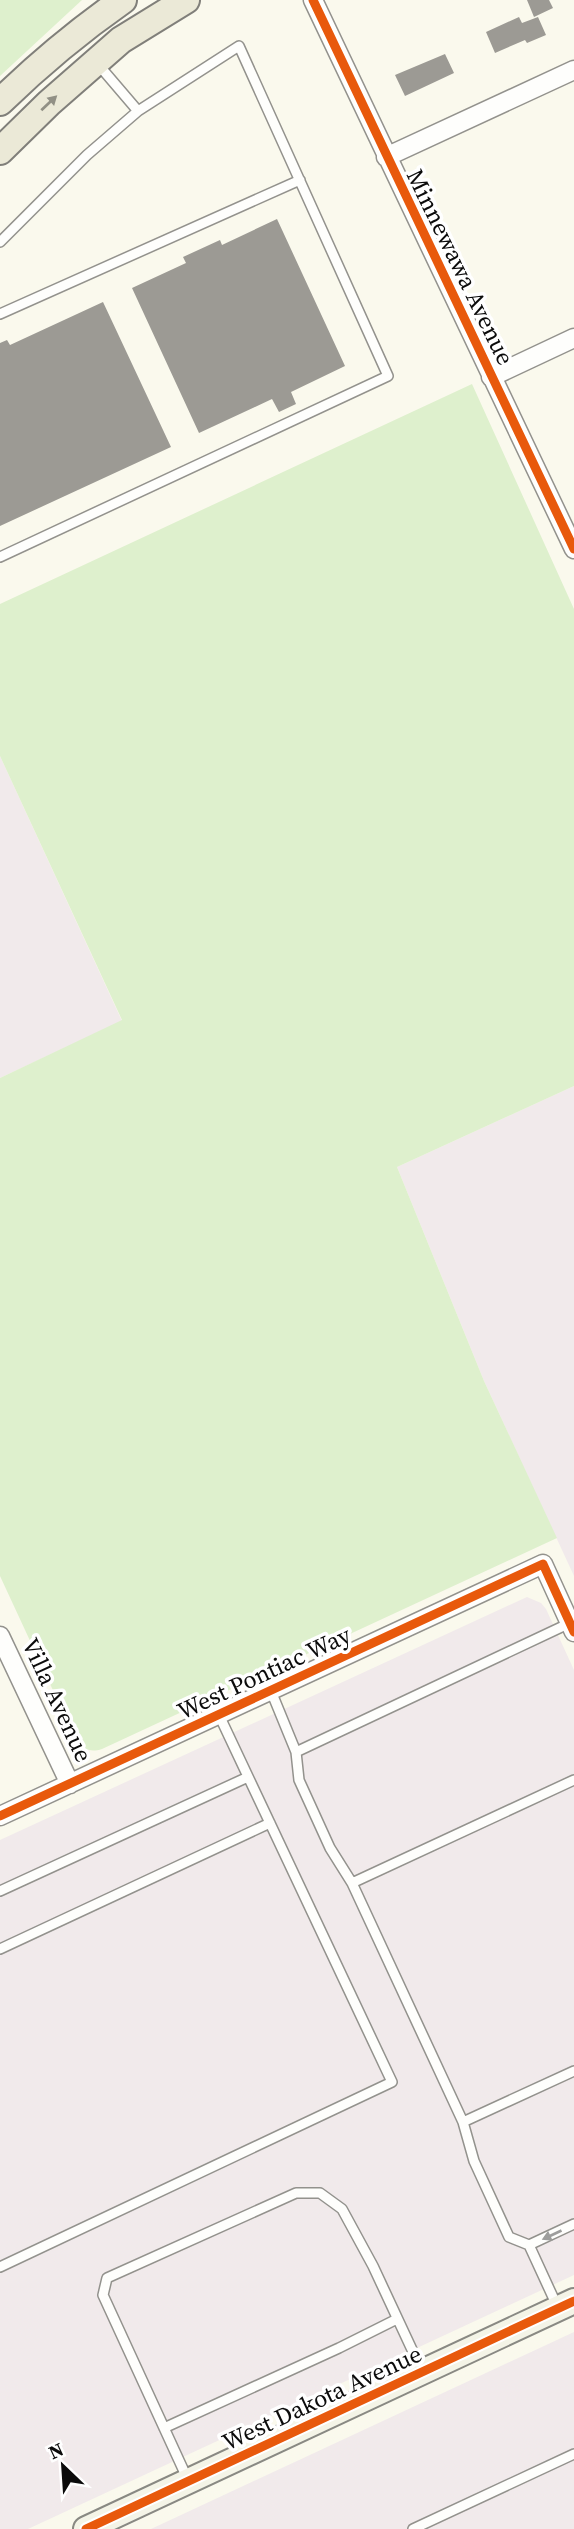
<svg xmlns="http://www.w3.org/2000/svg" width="574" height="2529" font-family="'Source Serif 4',serif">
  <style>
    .industrial { fill: #f1eaeb }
    .green { fill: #def0cd }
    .building { fill: #9c9a94 }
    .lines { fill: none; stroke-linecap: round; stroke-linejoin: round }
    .lane-casing { stroke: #93928d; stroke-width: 12 }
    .street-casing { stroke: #93928d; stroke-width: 21 }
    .secondary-casing { stroke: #898983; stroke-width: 28 }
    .primary-casing { stroke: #807f7a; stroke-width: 30 }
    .lane { stroke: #fefefc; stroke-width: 9 }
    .street { stroke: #fefefc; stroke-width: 18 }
    .secondary { stroke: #f4f4e7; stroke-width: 24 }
    .primary { stroke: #ebe9d7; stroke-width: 26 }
    .cycleway-casing { stroke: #fff; stroke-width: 13 }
    .cycleway { stroke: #e8590c; stroke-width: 9 }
    .oneway { fill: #919085 }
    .oneway2 { fill: #9d9d9c }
    .labels { text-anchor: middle; stroke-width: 7; stroke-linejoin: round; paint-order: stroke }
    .street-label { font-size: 24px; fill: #0b0b0b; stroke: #fff }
  </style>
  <rect width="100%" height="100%" fill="#faf9ed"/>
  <path class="industrial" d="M0,756L122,1021L0,1078Z
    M574,1086V1576L484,1381L397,1167Z
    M527,1597L541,1603L546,1609L574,1670V2275L28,2529H0V1840Z
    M574,2332V2529H151Z"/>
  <path class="green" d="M0,0H82L0,76Z
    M472,384L574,609V1086L397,1167L484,1381L557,1538L102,1749C90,1753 83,1749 76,1740L0,1576V1078L122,1020L0,756V604Z"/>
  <path class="building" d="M527,0H549L553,8L534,17Z
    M519,17L522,23L538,17L546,35L527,43L525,40L495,53L486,32Z
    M445,54L454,73L405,96L395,75Z
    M277,219L345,366L291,392L296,404L279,412L272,399L199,433L132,288L186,263L183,257L220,240L222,245Z
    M103,302L171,447L0,526V343L7,340L10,345Z"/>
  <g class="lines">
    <g class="lane-casing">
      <path id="lane" d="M0,242L87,155L138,111
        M0,314L300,180
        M0,557L388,376L239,46L138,111L97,63
        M271,1691L296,1752L299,1780L330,1848L352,1883
        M296,1752L570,1623
        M574,1780L352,1883L463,2122L574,2071
        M0,1891L248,1777
        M0,1949L270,1823
        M463,2122L474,2161L509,2237L529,2245L558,2308
        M529,2245L574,2224
        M0,2267L392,2082L219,1715
        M164,2428L339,2348L397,2319
        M188,2480L103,2295L107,2278L296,2193H320L342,2209L373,2266L421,2369
        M413,2529L574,2454"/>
    </g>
    <g class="street-casing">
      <path id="street" d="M313,0L574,549
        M386,157L574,70
        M491,377L574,338
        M0,1636L70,1784
        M0,1816L543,1564L574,1632"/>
    </g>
    <g class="secondary-casing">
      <path id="secondary" d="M86,2529L574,2301"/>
    </g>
    <g class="primary-casing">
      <path id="primary" d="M0,102C38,65 80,30 123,0
        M0,151L49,103L121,40L186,0"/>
    </g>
    <use href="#lane" class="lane"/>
    <use href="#street" class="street"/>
    <use href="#secondary" class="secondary"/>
    <use href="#primary" class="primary"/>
    <g class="cycleway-casing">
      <path id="cycleway" d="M313,0L574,549
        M0,1816L543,1564L574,1632
        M86,2529L574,2301"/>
    </g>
    <use href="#cycleway" class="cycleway"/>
  </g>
  <defs><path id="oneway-solid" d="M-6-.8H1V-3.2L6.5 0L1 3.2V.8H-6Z" transform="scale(1.75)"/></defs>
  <use class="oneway" href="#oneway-solid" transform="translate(49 103) rotate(-43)"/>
  <use class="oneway2" href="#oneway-solid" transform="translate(552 2235) rotate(155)"/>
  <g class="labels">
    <g class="street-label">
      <text transform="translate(460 267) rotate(64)" y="8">Minnewawa Avenue</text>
      <text transform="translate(264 1673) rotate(-25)" y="8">West Pontiac Way</text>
      <text transform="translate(57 1700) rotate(65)" y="8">Villa Avenue</text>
      <text transform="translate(322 2398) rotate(-25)" y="8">West Dakota Avenue</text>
    </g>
  </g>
  <g transform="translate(63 2466) rotate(335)" stroke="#ffffff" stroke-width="5" paint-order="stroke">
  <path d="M0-5L12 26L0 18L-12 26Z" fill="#0b0b0b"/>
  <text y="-10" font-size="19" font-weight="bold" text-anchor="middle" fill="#0b0b0b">N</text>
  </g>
</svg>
